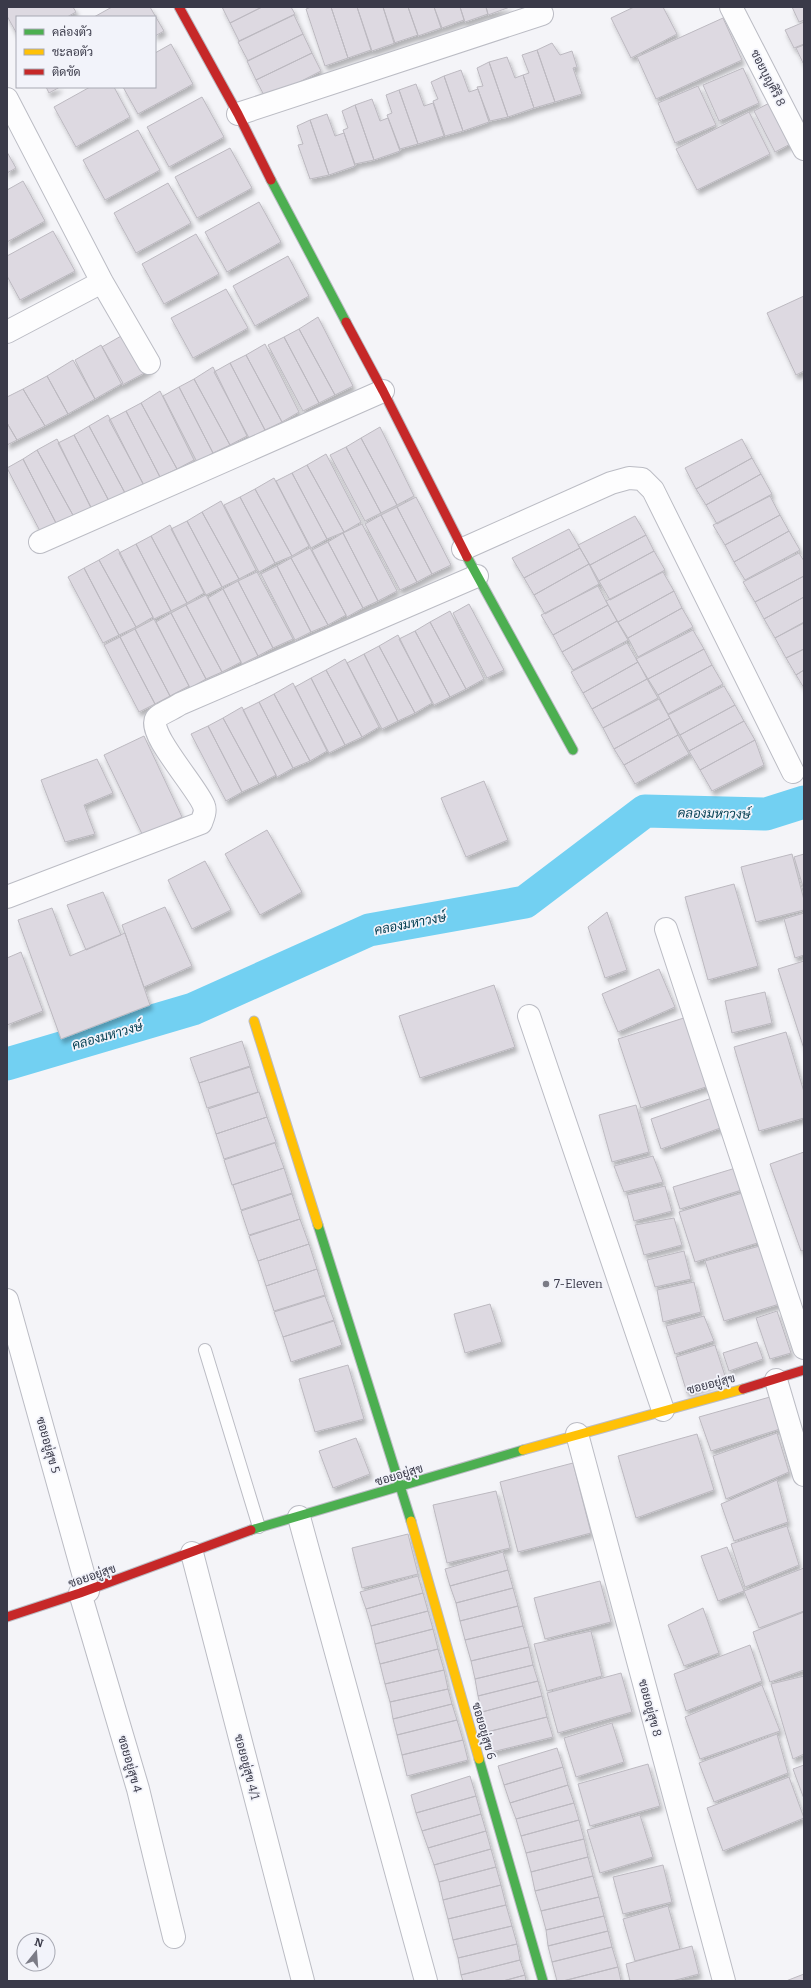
<svg xmlns="http://www.w3.org/2000/svg" width="811" height="1988" font-family="Bitter,Sarabun,serif">
  <style>
    .lines { fill: none; stroke-linecap: round; stroke-linejoin: round }
    .canal { stroke: #72d0f2; stroke-width: 33 }
    .building { fill: #ddd9e1; stroke: #bcb9c0; filter: url(#shadow) }
    .lane-casing { stroke: #bbbcc4; stroke-width: 14 }
    .street-casing { stroke: #bbbcc4; stroke-width: 24 }
    .fast-casing { stroke: #bbbcc4; stroke-width: 11 }
    .slow-casing { stroke: #bbbcc4; stroke-width: 11 }
    .jam-casing { stroke: #bbbcc4; stroke-width: 11 }
    .lane { stroke: #fdfdfe; stroke-width: 12 }
    .street { stroke: #fdfdfe; stroke-width: 22 }
    .fast { stroke: #4caf50; stroke-width: 9 }
    .slow { stroke: #ffc107; stroke-width: 9 }
    .jam { stroke: #c62828; stroke-width: 9 }
    .poi-dot { fill: #7b7b86; stroke: #f2f3fa; stroke-width: 1.5 }
    .labels { text-anchor: middle; stroke-width: 3.5; stroke-linejoin: round; paint-order: stroke }
    .street-label { font-size: 12px; fill: #3a3a49; stroke: #f2f3fa }
    .poi-label { font-size: 12px; fill: #3a3a49; stroke: #f2f3fa; text-anchor: start }
    .water-label { font-size: 13px; font-style: italic; fill: #074255; stroke: #f2f3fa }
  </style>
  <defs>
    <filter id="shadow"><feDropShadow dx="2.5" dy="4.5" stdDeviation="2" flood-color="#0004"/></filter>
  </defs>
  <rect width="100%" height="100%" fill="#f4f4f8"/>
  <g class="lines">
    <path class="canal" d="M7,1064L193,1009L369,930L525,902L645,811L766,814L804,802"/>
  </g>
  <path class="building" d="M7,7H73L76,12L67,17H17V34L7,16Z
    M112,7H150L164,31L155,36V17H94Z
    M222,7H262L230,23Z
    M262,7H291L295,14L239,41L230,23Z
    M311,7H331L348,58L325,66L306,9Z
    M331,7H357L371,50L348,58Z
    M357,7H383L395,43L372,51Z
    M383,7H408L418,35L394,43Z
    M408,7H434L441,28L418,36Z
    M434,7H460L464,20L442,28Z
    M460,7H486L488,14L465,22Z
    M486,7H510L488,15Z
    M634,7H663L677,34L631,58L611,18Z
    M792,7H804V20L799,22Z
    M294,15L303,34L248,61L238,42Z
    M723,18L742,60L656,99L637,57Z
    M804,22V44L794,48L785,30Z
    M303,34L312,53L256,80L247,61Z
    M552,43L560,55L572,51L577,67L573,68L582,94L555,102L537,50Z
    M171,44L193,84L138,114L123,87H155V53Z
    M804,45V65L796,48Z
    M537,50L555,102L534,108L523,75L529,73L522,55Z
    M312,53L321,71L266,99L256,80Z
    M507,57L515,78L523,75L534,108L508,117L489,62Z
    M489,62L508,117L490,121L477,87L483,86L477,68Z
    M743,68L759,103L719,121L703,85Z
    M461,70L469,92L478,89L489,122L463,131L444,76Z
    M444,76L463,131L445,136L433,101L438,99L431,82Z
    M416,84L424,106L433,103L444,136L418,144L399,90Z
    M698,86L716,125L675,143L658,103Z
    M46,87H60L49,93Z
    M90,87H114L130,117L76,147L54,107Z
    M399,90L418,144L400,149L387,115L392,113L386,95Z
    M202,97L224,137L169,167L147,127Z
    M372,99L380,121L388,118L400,151L374,160L355,105Z
    M777,99L798,140L775,152L754,111Z
    M355,105L374,160L355,164L343,130L348,128L342,111Z
    M749,112L770,154L697,190L676,149Z
    M327,114L335,136L344,133L355,166L329,175L310,120Z
    M310,120L329,175L310,179L298,145L303,144L297,126Z
    M138,130L160,170L105,200L83,160Z
    M230,148L252,188L197,218L175,177Z
    M7,152L16,168L7,173Z
    M23,181L45,221L7,242V190Z
    M168,183L191,223L136,253L114,213Z
    M259,202L281,242L227,272L205,232Z
    M53,231L75,271L20,300L7,276V256Z
    M196,234L219,274L164,304L142,264Z
    M288,256L309,296L255,326L233,286Z
    M226,289L248,328L193,358L171,318Z
    M804,296V371L796,375L767,313Z
    M318,317L353,386L335,395L299,329Z
    M299,329L335,395L319,403L284,337Z
    M128,332L150,370L122,385L102,347Z
    M284,337L319,403L303,411L268,345Z
    M265,344L299,412L282,422L246,355Z
    M101,345L123,383L95,399L75,360Z
    M246,355L282,422L265,430L230,363Z
    M73,360L95,399L68,414L47,376Z
    M230,363L265,430L249,438L214,372Z
    M213,367L247,436L230,445L194,379Z
    M47,376L68,414L45,426L23,389Z
    M194,379L230,445L213,453L179,387Z
    M179,387L213,453L197,462L163,396Z
    M23,389L45,426L17,440L7,423V397Z
    M160,391L194,460L177,469L141,403Z
    M141,403L177,469L160,477L126,411Z
    M126,411L160,477L144,485L109,420Z
    M108,415L143,484L125,493L89,426Z
    M7,423L17,440L7,445Z
    M89,426L125,493L109,501L74,435Z
    M380,427L414,496L397,505L361,438Z
    M74,435L109,501L92,509L58,443Z
    M361,438L397,505L381,513L346,447Z
    M57,439L91,508L74,517L37,450Z
    M742,439L752,458L696,489L685,468Z
    M346,447L381,513L365,521L330,455Z
    M37,450L74,517L57,525L23,459Z
    M326,454L361,522L344,532L307,465Z
    M752,458L761,474L706,505L696,489Z
    M23,459L57,525L41,533L7,468Z
    M307,465L344,532L327,539L292,473Z
    M292,473L327,539L311,548L276,481Z
    M761,474L772,494L717,524L706,505Z
    M274,478L309,546L292,556L255,489Z
    M255,489L292,556L275,563L240,497Z
    M770,496L780,515L725,545L713,525Z
    M240,497L275,563L259,572L224,505Z
    M416,497L451,565L432,574L397,507Z
    M221,501L256,570L239,579L202,512Z
    M397,507L432,574L417,582L381,515Z
    M202,512L239,579L222,587L187,521Z
    M381,515L417,582L400,590L365,524Z
    M780,515L789,531L734,562L725,545Z
    M635,516L646,535L590,565L578,545Z
    M187,521L222,587L206,595L171,529Z
    M362,524L397,591L378,601L343,533Z
    M170,525L204,593L187,603L151,536Z
    M569,529L580,548L524,578L512,558Z
    M789,531L800,550L745,580L734,562Z
    M343,533L378,601L363,608L328,542Z
    M646,535L654,551L599,581L590,565Z
    M151,536L187,603L171,611L136,544Z
    M328,542L363,608L347,617L312,550Z
    M136,544L171,611L154,619L119,553Z
    M310,548L346,615L328,625L291,558Z
    M580,548L589,564L534,595L524,578Z
    M118,549L153,617L136,627L99,560Z
    M654,551L665,570L610,600L599,581Z
    M799,553L804,561V576L755,602L743,582Z
    M291,558L328,625L311,632L277,566Z
    M99,560L136,627L119,635L84,568Z
    M589,564L599,584L545,614L534,595Z
    M277,566L311,632L295,640L261,574Z
    M84,568L119,635L103,643L68,577Z
    M257,572L293,639L273,648L238,581Z
    M663,572L674,591L618,622L606,601Z
    M804,576V597L764,619L755,602Z
    M238,581L273,648L258,656L223,589Z
    M598,586L608,605L553,635L541,615Z
    M223,589L258,656L242,664L208,598Z
    M674,591L682,608L628,638L618,622Z
    M206,595L241,662L222,672L186,605Z
    M804,597V622L775,638L764,619Z
    M469,604L504,670L487,678L453,613Z
    M186,605L222,672L206,679L171,613Z
    M608,605L617,621L562,652L553,635Z
    M682,608L693,627L638,657L628,638Z
    M450,611L484,679L466,689L430,622Z
    M171,613L206,679L190,688L156,622Z
    M154,619L189,686L170,696L135,629Z
    M617,621L628,640L573,670L562,652Z
    M430,622L466,689L450,697L415,631Z
    M804,623V649L786,658L775,638Z
    M135,629L170,696L155,704L120,637Z
    M693,630L704,649L648,679L636,659Z
    M415,631L450,697L434,705L399,639Z
    M398,635L432,703L415,713L379,646Z
    M120,637L155,704L139,712L104,645Z
    M627,643L638,662L583,693L571,672Z
    M379,646L415,713L398,721L364,654Z
    M704,649L712,665L658,695L648,679Z
    M804,649V670L796,675L786,658Z
    M364,654L398,721L382,729L347,663Z
    M345,659L379,727L362,737L326,670Z
    M638,662L647,679L592,709L583,693Z
    M712,665L723,684L668,714L658,695Z
    M326,670L362,737L345,745L311,678Z
    M804,670V688L796,675Z
    M311,678L345,745L329,753L295,687Z
    M647,679L658,698L603,728L592,709Z
    M293,683L327,751L310,761L274,694Z
    M724,686L735,705L680,735L668,715Z
    M274,694L310,761L293,768L259,702Z
    M659,699L670,718L614,749L603,728Z
    M259,702L293,768L277,777L243,710Z
    M735,705L744,721L689,751L680,735Z
    M242,707L276,775L259,784L223,718Z
    M223,718L259,784L242,792L208,726Z
    M670,718L678,735L624,765L614,749Z
    M744,721L755,740L700,770L689,751Z
    M208,726L242,792L226,801L191,734Z
    M678,735L689,754L635,784L624,765Z
    M144,736L182,817L143,836L104,755Z
    M755,740L764,765L712,791L700,770Z
    M97,759L113,793L84,805L95,834L65,842L41,780Z
    M484,781L508,840L466,857L441,798Z
    M267,830L302,892L260,915L225,854Z
    M792,854L804,900V910L756,922L741,867Z
    M804,854V890L794,857Z
    M205,861L231,910L192,929L168,880Z
    M734,884L758,966L708,980L685,897Z
    M103,892L121,935L86,950L67,905Z
    M165,907L192,966L144,987L122,925Z
    M52,908L70,956L125,933L150,1005L61,1039L18,920Z
    M607,912L627,970L605,978L588,927Z
    M804,913V955L795,958L784,919Z
    M21,952L43,1011L7,1025V958Z
    M804,961V1049L778,969Z
    M659,969L675,1007L618,1032L602,994Z
    M494,985L515,1047L420,1078L399,1016Z
    M765,992L772,1023L732,1033L725,1001Z
    M690,1016L712,1085L641,1108L618,1039Z
    M786,1032L804,1092V1118L759,1131L734,1047Z
    M242,1041L250,1066L199,1083L190,1058Z
    M250,1067L258,1092L207,1108L199,1083Z
    M259,1092L267,1117L216,1134L208,1109Z
    M715,1097L726,1126L661,1149L651,1119Z
    M636,1105L649,1152L612,1162L599,1115Z
    M267,1117L276,1142L224,1159L216,1134Z
    M275,1143L284,1168L232,1185L224,1160Z
    M804,1152V1250L801,1251L770,1164Z
    M653,1156L663,1182L624,1192L614,1166Z
    M739,1167L745,1189L680,1209L673,1187Z
    M284,1168L292,1193L241,1210L233,1185Z
    M665,1186L672,1211L634,1221L627,1195Z
    M749,1191L764,1241L695,1262L679,1212Z
    M292,1194L300,1219L249,1235L241,1211Z
    M674,1218L682,1245L644,1255L635,1225Z
    M300,1219L309,1244L258,1261L249,1236Z
    M309,1244L317,1269L266,1286L258,1261Z
    M767,1244L786,1302L724,1321L705,1261Z
    M684,1251L691,1279L655,1287L647,1260Z
    M317,1269L325,1295L274,1311L266,1286Z
    M694,1282L701,1312L663,1322L657,1290Z
    M325,1296L334,1320L283,1337L274,1312Z
    M490,1304L502,1342L465,1353L454,1314Z
    M777,1311L791,1353L770,1359L756,1318Z
    M704,1316L714,1341L675,1354L666,1326Z
    M334,1321L342,1345L291,1362L283,1337Z
    M757,1342L763,1359L729,1371L723,1353Z
    M715,1345L726,1379L687,1393L676,1357Z
    M348,1365L364,1419L315,1432L299,1379Z
    M770,1397L780,1429L711,1451L699,1417Z
    M777,1433L789,1472L726,1499L713,1456Z
    M697,1434L714,1490L636,1518L618,1456Z
    M356,1438L370,1474L333,1488L319,1451Z
    M573,1463L591,1533L518,1552L500,1482Z
    M777,1480L788,1522L734,1541L721,1504Z
    M496,1491L510,1548L447,1563L433,1505Z
    M787,1526L799,1565L745,1587L731,1544Z
    M408,1534L418,1574L362,1588L352,1548Z
    M727,1547L744,1591L718,1601L701,1556Z
    M503,1552L508,1570L450,1586L445,1569Z
    M804,1568V1611L759,1628L744,1591Z
    M508,1570L513,1588L456,1603L450,1586Z
    M418,1576L423,1593L366,1609L360,1592Z
    M600,1581L611,1622L545,1639L534,1598Z
    M513,1588L518,1606L460,1621L456,1603Z
    M423,1593L428,1611L371,1626L366,1609Z
    M518,1606L523,1626L465,1640L460,1621Z
    M703,1608L719,1653L684,1666L668,1625Z
    M428,1611L433,1629L375,1644L371,1626Z
    M804,1612V1670L770,1682L753,1632Z
    M523,1626L529,1647L471,1661L465,1640Z
    M433,1629L438,1649L380,1664L375,1644Z
    M591,1631L602,1676L547,1691L534,1644Z
    M750,1645L762,1681L686,1711L674,1674Z
    M529,1647L533,1665L475,1679L471,1661Z
    M438,1649L444,1670L385,1684L380,1664Z
    M533,1665L538,1681L478,1696L475,1679Z
    M444,1670L448,1689L390,1702L385,1684Z
    M621,1673L632,1712L558,1733L547,1693Z
    M804,1676V1754L793,1759L771,1684Z
    M538,1681L542,1696L482,1712L478,1696Z
    M762,1685L780,1731L700,1759L685,1717Z
    M448,1689L452,1704L393,1719L390,1702Z
    M542,1696L547,1717L487,1732L482,1712Z
    M452,1704L457,1720L397,1735L393,1719Z
    M547,1717L553,1737L492,1752L487,1732Z
    M457,1720L463,1740L402,1755L397,1735Z
    M612,1723L624,1762L576,1777L564,1738Z
    M777,1734L788,1773L714,1802L699,1763Z
    M463,1740L468,1760L407,1776L402,1755Z
    M557,1748L563,1767L504,1785L498,1766Z
    M648,1764L660,1806L590,1826L578,1784Z
    M804,1765V1799L793,1769Z
    M563,1767L568,1785L510,1803L504,1785Z
    M470,1776L476,1796L416,1813L411,1795Z
    M789,1777L804,1818L723,1851L707,1808Z
    M568,1785L574,1803L516,1819L510,1803Z
    M476,1796L481,1814L422,1831L416,1813Z
    M574,1803L579,1820L521,1836L516,1819Z
    M481,1814L486,1831L428,1848L422,1831Z
    M640,1815L653,1857L600,1873L587,1830Z
    M579,1820L584,1839L526,1853L521,1836Z
    M486,1831L491,1849L434,1865L428,1848Z
    M584,1839L588,1857L531,1872L526,1853Z
    M491,1849L496,1867L439,1882L434,1865Z
    M588,1857L593,1876L535,1891L531,1872Z
    M663,1865L672,1902L623,1914L613,1877Z
    M496,1867L501,1885L443,1900L439,1882Z
    M593,1876L599,1897L541,1911L535,1891Z
    M501,1885L506,1905L448,1919L443,1900Z
    M599,1897L604,1916L546,1930L541,1911Z
    M506,1905L512,1926L453,1940L448,1919Z
    M668,1906L680,1949L635,1961L623,1919Z
    M604,1916L608,1931L548,1946L546,1930Z
    M512,1926L517,1944L458,1958L453,1940Z
    M608,1931L612,1947L552,1962L548,1946Z
    M517,1944L520,1960L461,1975L458,1958Z
    M692,1946L699,1974L672,1981H630L626,1964Z
    M612,1947L618,1967L563,1981H557L552,1962Z
    M520,1960L525,1975L503,1981H463L461,1975Z
    M618,1967L621,1981H563Z
    M804,1974V1981H786Z
    M525,1975L526,1981H503Z"/>
  <g class="lines">
    <g class="lane-casing">
      <path id="lane" d="M205,1350L259,1527"/>
    </g>
    <g class="street-casing">
      <path id="street" d="M731,7L804,149
        M7,99L102,282L149,363
        M238,114L542,14
        M7,332L102,282
        M40,542L383,391
        M463,549L611,483L629,478L642,479L653,490L793,772
        M7,897L201,823C203,818 206,811 204,806C199,790 147,733 156,719C159,714 175,708 180,704L477,576
        M666,929L804,1348
        M529,1016L663,1410
        M7,1300L88,1591
        M776,1380L804,1475
        M577,1434L724,1981
        M299,1517L426,1981
        M192,1553L303,1981
        M80,1593L138,1789L174,1937"/>
    </g>
    <g class="fast-casing">
      <path id="fast" d="M271,180L346,322
        M467,557L573,750
        M318,1225L411,1521
        M251,1530L523,1450
        M479,1759L543,1981"/>
    </g>
    <g class="slow-casing">
      <path id="slow" d="M254,1021L318,1225
        M523,1450L743,1389
        M411,1521L479,1759"/>
    </g>
    <g class="jam-casing">
      <path id="jam" d="M179,7L238,114L271,180
        M346,322L383,391L467,557
        M743,1389L804,1370
        M7,1617L80,1593L251,1530"/>
    </g>
    <use href="#lane" class="lane"/>
    <use href="#street" class="street"/>
    <use href="#fast" class="fast"/>
    <use href="#slow" class="slow"/>
    <use href="#jam" class="jam"/>
  </g>
  <circle class="poi-dot" cx="546" cy="1284" r="4"/>
  <g class="labels">
    <g class="street-label">
      <text transform="translate(768 78) rotate(63)" y="4">ซอยบุญศิริ 8</text>
      <text transform="translate(711 1384) rotate(-15)" y="4">ซอยอยู่สุข</text>
      <text transform="translate(48 1445) rotate(74)" y="4">ซอยอยู่สุข 5</text>
      <text transform="translate(399 1475) rotate(-17)" y="4">ซอยอยู่สุข</text>
      <text transform="translate(92 1576) rotate(-19)" y="4">ซอยอยู่สุข</text>
      <text transform="translate(650 1708) rotate(75)" y="4">ซอยอยู่สุข 8</text>
      <text transform="translate(484 1731) rotate(74)" y="4">ซอยอยู่สุข 6</text>
      <text transform="translate(130 1764) rotate(74)" y="4">ซอยอยู่สุข 4</text>
      <text transform="translate(247 1767) rotate(75)" y="4">ซอยอยู่สุข 4/1</text>
    </g>
    <g class="poi-label">
      <text x="554" y="1288">7-Eleven</text>
    </g>
    <g class="water-label">
      <text transform="translate(714 813) rotate(1)" y="5">คลองมหาวงษ์</text>
      <text transform="translate(410 923) rotate(-11)" y="5">คลองมหาวงษ์</text>
      <text transform="translate(107 1035) rotate(-16)" y="5">คลองมหาวงษ์</text>
    </g>
  </g>
  <rect width="811" height="1988" fill="none" stroke="#3a3a49" stroke-width="16"/>
  <rect x="16" y="16" width="140" height="72" fill="#f2f3fa" stroke="#a8a9b3"/>
  <rect x="24" y="29" width="20" height="6" fill="#4caf50" stroke="#a8a9b3"/>
  <text x="52" y="36" font-size="12" fill="#3a3a49">คล่องตัว</text>
  <rect x="24" y="49" width="20" height="6" fill="#ffc107" stroke="#a8a9b3"/>
  <text x="52" y="56" font-size="12" fill="#3a3a49">ชะลอตัว</text>
  <rect x="24" y="69" width="20" height="6" fill="#c62828" stroke="#a8a9b3"/>
  <text x="52" y="76" font-size="12" fill="#3a3a49">ติดขัด</text>
  <g transform="translate(36 1952) rotate(17)"><circle r="19" fill="#f2f3fa" stroke="#a8a9b3"/>
  <path d="M0-3L7 15L0 10L-7 15Z" fill="#7b7b86"/>
  <text y="-6" font-size="11" font-weight="bold" text-anchor="middle" fill="#3a3a49">N</text>
  </g>
</svg>
